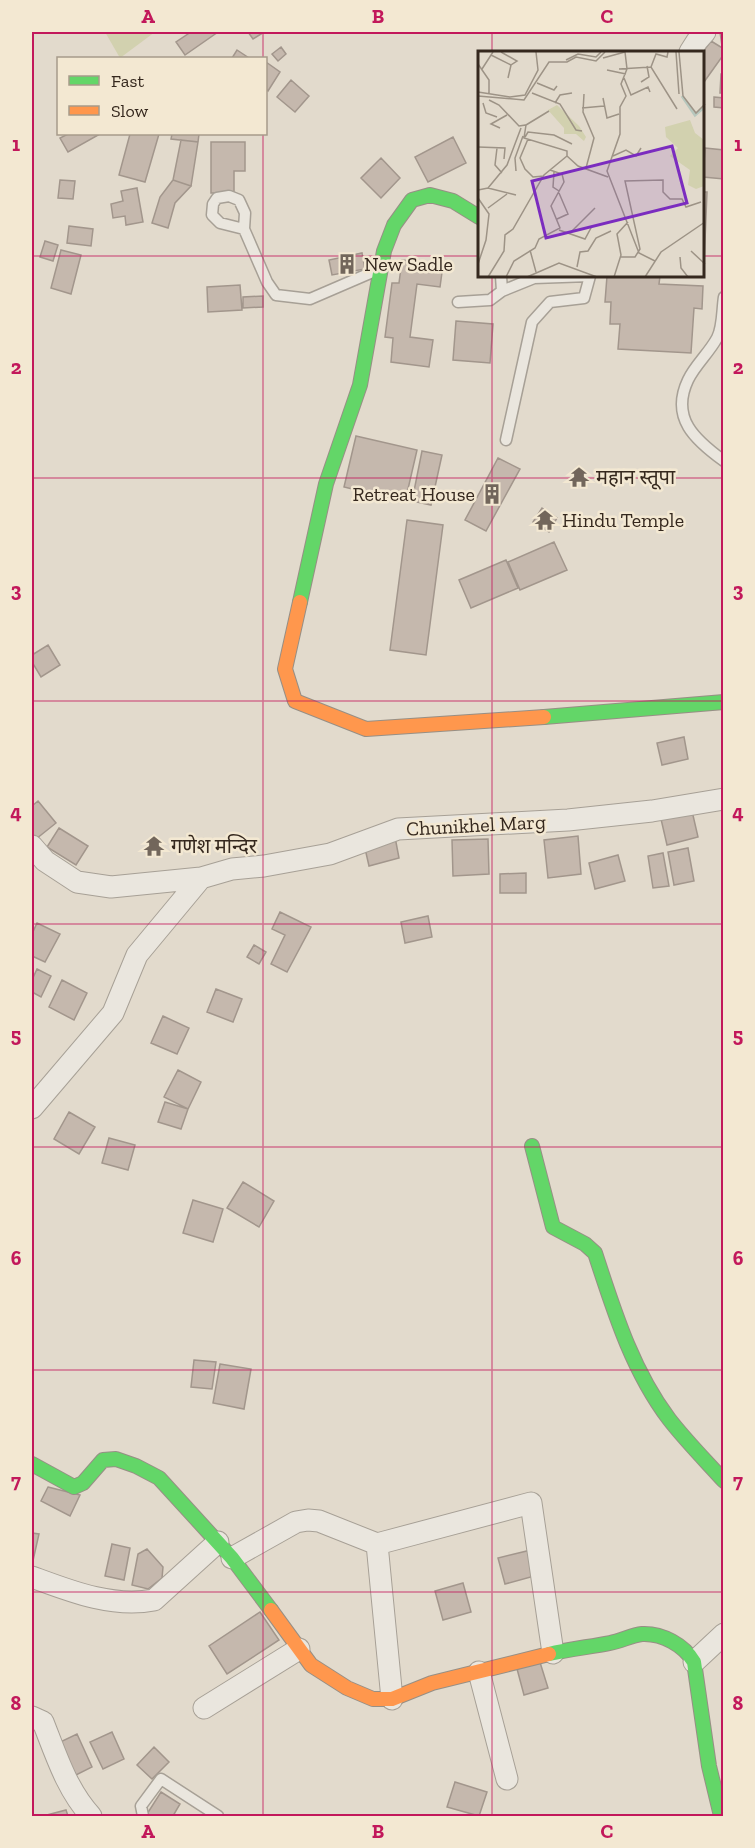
<svg xmlns="http://www.w3.org/2000/svg" width="755" height="1848" font-family="'Zilla Slab','Noto Sans Devanagari',serif">
  <style>
    .green { fill: #d2d1af }
    .building { fill: #c5b8ad; stroke: #a2968c; stroke-width: 1.5 }
    .lines { fill: none; stroke-linecap: round; stroke-linejoin: round }
    .lane-casing { stroke: #a7a096; stroke-width: 13 }
    .street-casing { stroke: #a7a096; stroke-width: 23 }
    .fast-casing { stroke: #978f85; stroke-width: 16 }
    .slow-casing { stroke: #978f85; stroke-width: 16 }
    .lane { stroke: #eae6de; stroke-width: 10 }
    .street { stroke: #eae6de; stroke-width: 21 }
    .fast { stroke: #63d668; stroke-width: 14 }
    .slow { stroke: #ff974d; stroke-width: 14 }
    .grid { fill: none; stroke: #c2185b; stroke-width: 1.5; stroke-opacity: 0.55 }
    .labels { text-anchor: middle; stroke-width: 5; stroke-linejoin: round; paint-order: stroke }
    .poi-label { font-size: 20px; fill: #35281e; stroke: #f3e8d2; text-anchor: start }
    .street-label { font-size: 20px; fill: #35281e; stroke: #f3e8d2 }
    .inset-river { fill: none; stroke: #b7c7bd; stroke-width: 3 }
    .inset-road { fill: none; stroke: #9d9386; stroke-width: 1.5 }
    .view { fill: #7b2cbf; fill-opacity: 0.15; stroke: #7b2cbf; stroke-width: 3 }
    .inset-edge { fill: none; stroke: #35281e; stroke-width: 3 }
    .neatline { fill: none; stroke: #c2185b; stroke-width: 2 }
    .grid-label { font-size: 20px; text-anchor: middle; font-weight: bold; fill: #c2185b }
  </style>
  <rect width="100%" height="100%" fill="#e2dacc"/>
  <path class="green" d="M105,32H155L120,58Z"/>
  <path class="building" d="M191,32H218L185,55L176,42Z
    M248,32H259L261,34L253,39Z
    M720,32H724V46H722Z
    M711,41L724,49V54L704,82L702,80V53Z
    M281,47L286,54L278,61L272,54Z
    M237,50L249,58H232Z
    M266,62L280,72L268,91L266,89Z
    M721,74H724V93H720Z
    M291,80L309,96L295,112L277,97Z
    M714,97L724,98V108L714,107Z
    M68,134H100L68,152L60,138Z
    M130,134H159L145,182L119,175Z
    M172,134H199L198,142L171,139Z
    M453,137L466,163L428,182L415,157Z
    M181,140L198,142L191,186L173,180Z
    M211,142H245V171H234V193H211Z
    M705,148L724,150V179L703,177Z
    M381,158L400,178L381,198L361,178Z
    M60,180L75,181L73,199L58,198Z
    M173,180L191,186L175,203L168,228L152,223L160,197Z
    M137,188L143,222L126,225L125,216L113,218L111,204L123,201L121,191Z
    M702,192H707L704,265H702Z
    M69,226L93,229L91,246L67,243Z
    M45,241L58,245L53,261L40,257Z
    M61,250L81,255L71,294L51,288Z
    M362,253L365,269L332,275L329,260Z
    M402,260L443,265L440,287L417,284L410,337L433,340L429,367L391,362L393,338L385,337L392,283H399Z
    M607,276H660L659,284L703,286L702,309L694,308L691,353L618,349L620,324H610L611,302H605Z
    M240,285L242,310L208,312L207,287Z
    M263,296V307L243,308V297Z
    M456,321L493,324L490,363L453,360Z
    M356,436L417,450L405,502L344,487Z
    M422,451L442,455L431,505L412,501Z
    M498,458L520,469L486,531L465,520Z
    M542,508L557,518L549,532L533,522Z
    M407,520L443,525L426,655L390,650Z
    M554,542L567,570L520,590L508,562Z
    M506,560L518,588L471,608L459,580Z
    M48,645L60,665L41,677L32,662V655Z
    M684,737L688,759L662,765L657,743Z
    M38,801L56,823L36,839L32,834V806Z
    M692,811L698,837L667,845L661,819Z
    M59,828L88,846L76,865L47,847Z
    M578,836L581,874L548,878L544,840Z
    M395,837L399,858L369,866L364,844Z
    M488,839L489,874L453,876L452,840Z
    M688,848L694,881L674,885L668,852Z
    M663,853L669,886L653,888L648,856Z
    M618,855L625,881L595,889L589,863Z
    M526,873V893H500V874Z
    M280,912L311,927L287,972L271,964L285,935L272,929Z
    M428,916L432,937L405,943L401,922Z
    M37,923L60,934L45,962L32,956V934Z
    M254,945L266,952L259,964L247,957Z
    M37,969L51,976L41,997L32,992V980Z
    M62,980L87,993L74,1020L49,1007Z
    M216,989L242,999L233,1022L207,1012Z
    M163,1016L189,1028L177,1054L151,1043Z
    M178,1070L201,1082L188,1109L164,1097Z
    M165,1102L188,1109L181,1129L158,1122Z
    M69,1112L95,1127L79,1154L54,1139Z
    M109,1138L135,1145L128,1170L102,1163Z
    M243,1182L274,1201L259,1227L227,1208Z
    M193,1200L223,1209L213,1242L183,1233Z
    M194,1360L216,1362L212,1389L191,1387Z
    M220,1364L251,1369L244,1409L213,1403Z
    M48,1487L80,1495L70,1516L41,1501Z
    M32,1533L39,1534L32,1565Z
    M112,1544L130,1548L124,1580L105,1576Z
    M147,1549L163,1567L162,1578L148,1589L132,1585L138,1554Z
    M531,1550L538,1575L505,1584L498,1558Z
    M463,1583L471,1612L443,1620L435,1591Z
    M260,1612L279,1640L227,1674L209,1646Z
    M539,1659L548,1688L524,1695L516,1665Z
    M112,1732L124,1759L103,1769L90,1742Z
    M77,1734L92,1767L72,1777L56,1744Z
    M154,1747L169,1762L152,1779L137,1765Z
    M455,1782L487,1792L479,1816L447,1807Z
    M161,1792L180,1804L173,1816H151L147,1814Z
    M66,1810L68,1816H43Z"/>
  <g class="lines">
    <g class="lane-casing">
      <path id="lane" d="M229,196L239,200L245,213L244,229L220,223L212,215L213,204L217,198Z
        M244,229L267,282L276,295L310,299L375,271
        M501,276L502,291
        M724,297C722,309 723,327 717,338C709,353 695,365 688,380C670,418 695,440 724,461
        M458,302L490,300L502,291L534,278L590,276L584,298L550,302L532,322L506,440
        M143,1816L141,1806L161,1779L218,1816"/>
    </g>
    <g class="street-casing">
      <path id="street" d="M690,52L697,41L705,32
        M32,846L45,861L77,882L111,887L201,878L232,869L264,866L330,854L398,829L568,820L652,811L724,799
        M32,1108L113,1013L137,955L201,878
        M377,1544L392,1699
        M232,1558L296,1522L308,1520L319,1521L377,1544L531,1503L553,1653
        M32,1577C70,1591 112,1608 154,1600L218,1542
        M694,1662L724,1634
        M479,1672L507,1779
        M204,1708L299,1649
        M32,1717L43,1722C56,1755 67,1790 91,1816"/>
    </g>
    <g class="fast-casing">
      <path id="fast" d="M300,602L326,484L360,385L384,251L394,225L412,200L430,195L453,201L479,217
        M544,717L724,702
        M532,1146L553,1227L585,1244L595,1253C614,1311 632,1370 669,1419C686,1441 706,1461 724,1481
        M32,1464L74,1487L83,1483L103,1460L116,1459L136,1466L159,1478L232,1558L271,1610
        M549,1654C569,1649 590,1647 610,1643C621,1641 632,1635 642,1634C662,1633 684,1645 694,1662L709,1766L721,1816"/>
    </g>
    <g class="slow-casing">
      <path id="slow" d="M300,602L285,669L295,701L366,729L544,717
        M271,1610L311,1665L347,1688L373,1699H392L432,1683L549,1654"/>
    </g>
    <use href="#lane" class="lane"/>
    <use href="#street" class="street"/>
    <use href="#fast" class="fast"/>
    <use href="#slow" class="slow"/>
  </g>
  <path class="grid" d="M263,32V58M492,32V52M263,134V1816M32,256H479M702,256H724M492,276V1816M32,478H724M32,701H724M32,924H724M32,1147H724M32,1370H724M32,1592H724"/>
  <defs>
    <g id="building-bare" transform="scale(1.62)"><path d="M-4-6H4V6H1V3H-1V6H-4ZM-2.5-4.3h1.7v1.8h-1.7ZM.8-4.3h1.7v1.8H.8ZM-2.5-1h1.7V.8h-1.7ZM.8-1h1.7V.8H.8Z" fill="#72665b" stroke="#f3e8d2" stroke-width="2.5" paint-order="stroke"/></g>
    <g id="temple-bare" transform="scale(1.62)"><path d="M0-6L5-2H3V0L6.5 2.5H4V6H1.5V3h-3V6H-4V2.5H-6.5L-3 0V-2H-5Z" fill="#72665b" stroke="#f3e8d2" stroke-width="2.5" paint-order="stroke"/></g>
  </defs>
  <g fill-rule="evenodd">
    <use href="#building-bare" x="347" y="264"/>
    <use href="#temple-bare" x="579" y="477"/>
    <use href="#building-bare" x="492" y="494"/>
    <use href="#temple-bare" x="545" y="520"/>
    <use href="#temple-bare" x="154" y="846"/>
  </g>
  <g class="labels">
    <g class="poi-label">
      <text x="364" y="271">New Sadle</text>
      <text x="596" y="484">महान स्तूपा</text>
      <text x="475" y="501" text-anchor="end">Retreat House</text>
      <text x="562" y="527">Hindu Temple</text>
      <text x="171" y="853">गणेश मन्दिर</text>
    </g>
    <g class="street-label">
      <text transform="translate(476 825) rotate(-3)" y="7">Chunikhel Marg</text>
    </g>
  </g>
  <g transform="translate(478 51)">
    <rect width="226" height="226" fill="#e2dacc"/>
    <path d="M79,54L101,75L108,86L106,90L98,83H86V77L70,59ZM212,69L217,82L226,89V135L218,138L210,134L212,119L192,105L200,97L188,86L187,76Z" fill="#d2d1af"/>
    <path class="inset-river" d="M204,45L217,64L225,57"/>
    <path class="inset-road" d="M23,1L39,10L33,14L30,27M147,1L149,18L143,33L148,45L142,56V83L129,120L161,202L177,210M198,1L201,43M201,1L205,45L218,62L227,53M13,4L33,14M125,7L147,1M88,9L100,3L118,6L123,1M0,13L11,29V42M173,16L178,3L189,6L190,1M4,18L15,1M141,18L173,16L199,58M129,19L148,23M146,27L153,44L170,36L172,41M163,31L171,26L169,15M59,32L76,39L79,35M0,41L32,46L47,44L60,19L58,1M54,42L82,53L98,79L104,80M106,43L105,61L116,87L108,117M0,45L46,49L71,11H89L98,6L118,10L127,1M125,47L129,67L141,63M11,49L21,54L41,75L48,74L46,87L89,100V105L100,115L130,126M5,52L8,62L19,66M77,52L82,44L94,42M104,57L126,55M48,74L71,60M22,77L13,73L29,64M47,86L50,81L76,84L94,93M50,88L42,107L47,118L55,126L66,125M0,96L27,97L26,108M19,97L17,114L24,122M135,105L148,99L158,105L163,97M38,120L37,107L45,85M76,121L75,136L81,140M10,137L29,114L43,77M0,139L10,137L38,144M0,147L11,163L8,189L0,213M10,157L29,143M79,168L90,163L81,142M81,179L107,188L114,175M92,182L117,157M52,199L58,221M213,200L227,213M142,206H157L162,198L147,130L185,129V141L192,148H204L208,156L223,151M202,206L203,217L210,226M99,216L102,201L110,200L118,187L133,180M10,226L26,200L27,184L35,178L66,124L89,105M28,226L36,210L57,197L61,188L82,177L73,155L86,131L84,123L72,119M49,226L81,212L119,226M136,226L143,204L139,183L150,171M167,226L183,201L227,171"/>
    <path class="view" d="M194,95L209,152L68,187L54,130Z"/>
    <rect width="226" height="226" class="inset-edge"/>
  </g>
  <rect width="755" height="1848" fill="none" stroke="#f3e8d2" stroke-width="66"/>
  <rect x="57" y="57" width="210" height="78" fill="#f3e8d2" stroke="#a79b8a" stroke-width="1.5"/>
  <rect x="69" y="76" width="30" height="9" fill="#63d668" stroke="#a79b8a" stroke-width="1.5"/>
  <text x="111" y="87" font-size="18" fill="#35281e">Fast</text>
  <rect x="69" y="106" width="30" height="9" fill="#ff974d" stroke="#a79b8a" stroke-width="1.5"/>
  <text x="111" y="117" font-size="18" fill="#35281e">Slow</text>
  <rect x="33" y="33" width="689" height="1782" class="neatline"/>
  <g class="grid-label">
    <text x="148" y="23">A</text>
    <text x="378" y="23">B</text>
    <text x="607" y="23">C</text>
    <text x="16" y="151">1</text>
    <text x="738" y="151">1</text>
    <text x="16" y="374">2</text>
    <text x="738" y="374">2</text>
    <text x="16" y="597">3</text>
    <text x="738" y="597">3</text>
    <text x="16" y="819">4</text>
    <text x="738" y="819">4</text>
    <text x="16" y="1042">5</text>
    <text x="738" y="1042">5</text>
    <text x="16" y="1265">6</text>
    <text x="738" y="1265">6</text>
    <text x="16" y="1488">7</text>
    <text x="738" y="1488">7</text>
    <text x="16" y="1710">8</text>
    <text x="738" y="1710">8</text>
    <text x="148" y="1838">A</text>
    <text x="378" y="1838">B</text>
    <text x="607" y="1838">C</text>
  </g>
</svg>
